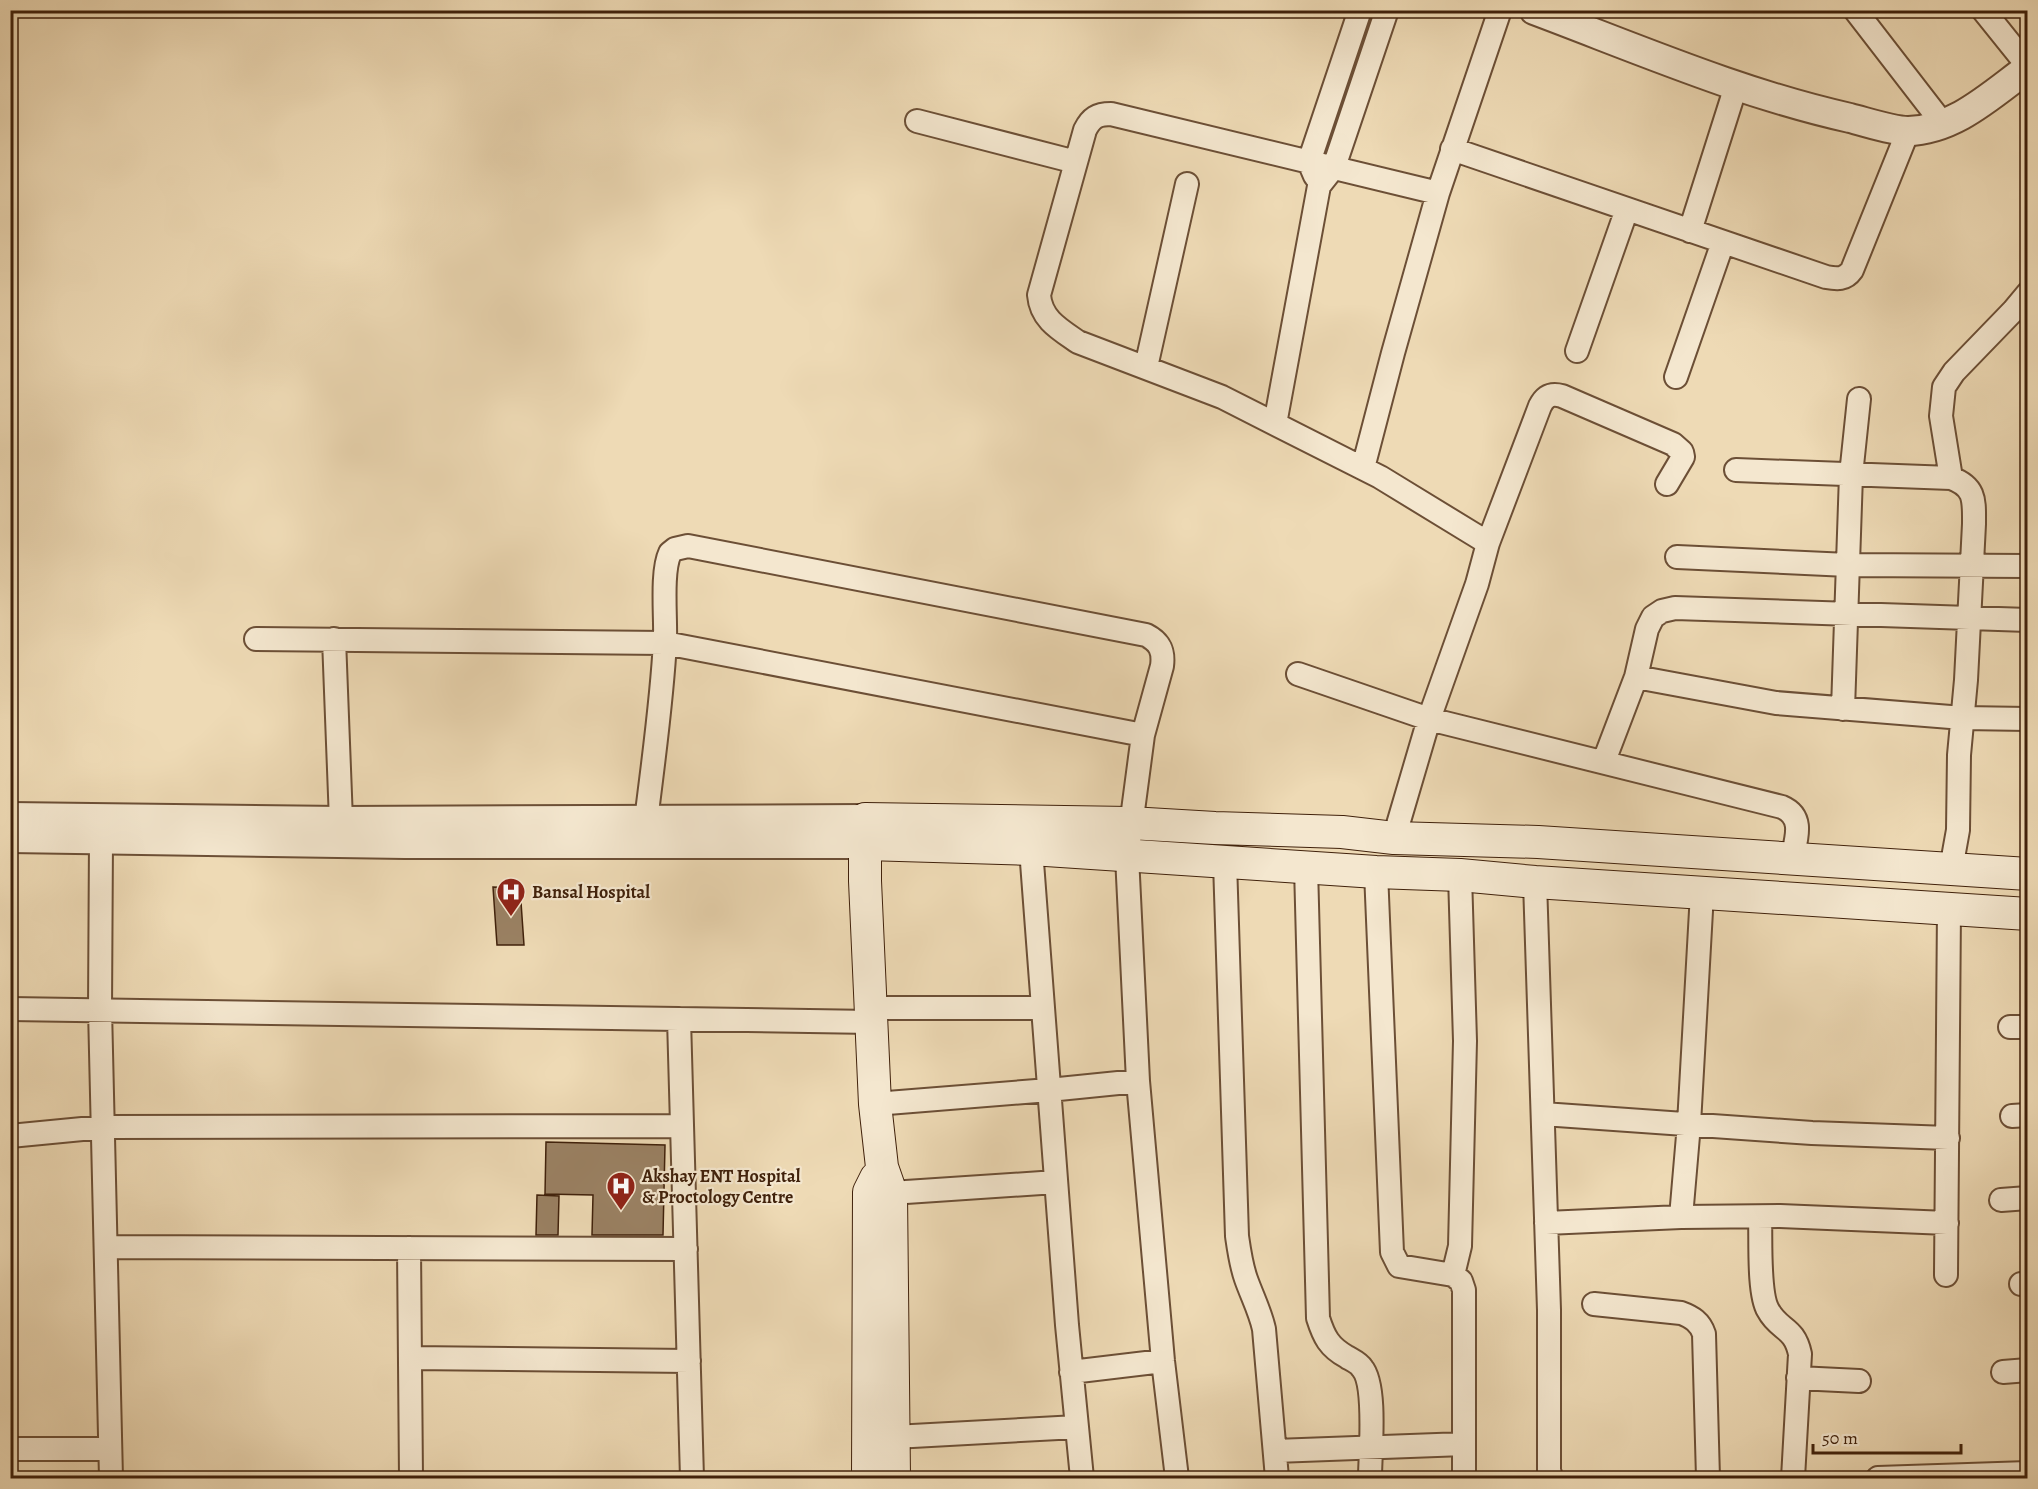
<svg xmlns="http://www.w3.org/2000/svg" width="2038" height="1489" font-family="Alegreya,serif">
  <style>
    .building { fill: #9a8163; stroke: #40210b; stroke-width: 1.5 }
    .lines { fill: none; stroke-linecap: round; stroke-linejoin: round }
    .minor-casing { stroke: #6c4f36; stroke-width: 26 }
    .tertiary-casing { stroke: #6c4f36; stroke-width: 32 }
    .secondary-casing { stroke: #40210b; stroke-width: 34 }
    .minor { stroke: #f4e7cf; stroke-width: 22 }
    .tertiary { stroke: #f4e7cf; stroke-width: 28 }
    .secondary { stroke: #f4e7cf; stroke-width: 32 }
    .labels { text-anchor: middle; stroke-width: 4.5; stroke-linejoin: round; paint-order: stroke }
    .poi-label { font-size: 18px; font-weight: bold; fill: #40210b; stroke: #f4e7cf; text-anchor: start }
  </style>
  <rect width="100%" height="100%" fill="#eedab5"/>
  <filter id="stains"><feTurbulence type="fractalNoise" baseFrequency=".00333" numOctaves="4"/><feColorMatrix values="0 0 0 0 .2 0 0 0 0 .09 0 0 0 0 .02 0 0 0 .5 -.17"/></filter>
  <radialGradient id="worn" r=".72"><stop offset=".6" stop-color="#630" stop-opacity="0"/><stop offset="1" stop-color="#630" stop-opacity=".3"/></radialGradient>
  <path class="building" d="M493,887L520,888L524,945H497Z
    M546,1142L665,1145L663,1235H592L593,1195L545,1194Z
    M537,1195L559,1196L558,1235H536Z"/>
  <g class="lines">
    <g class="minor-casing">
      <path id="minor" d="M1855,10L1943,124
        M1983,10L2028,66
        M917,121L1076,162
        M1452,149L1826,277C1837,279 1845,280 1852,270L1908,131
        M1315,176L1309,162L1360,10
        M1438,193L1111,114C1097,114 1091,118 1085,130L1039,295C1041,319 1059,329 1078,342L1222,397L1380,477L1488,543
        M1690,231L1736,86
        M1577,351L1627,209
        M1146,367L1187,184
        M1676,377L1723,242
        M1275,424L1319,186L1334,167L1387,10
        M1363,468L1393,353L1438,193L1500,10
        M1736,470L1951,478C1976,487 1974,501 1974,524L1966,680L1959,755L1958,830L1951,869
        M1951,478L1941,416L1944,387L1954,372L2013,311L2028,293
        M1677,557L1848,565L2028,566
        M256,639L665,643L1143,735
        M334,639L341,821
        M1298,674L1429,719L1782,807C1805,817 1796,839 1792,859
        M1636,677L1776,703L1963,718L2028,719
        M1843,709L1851,475L1859,399
        M1604,761L1636,677L1647,629L1653,617L1662,611L1675,608L2028,620
        M646,821C653,762 662,701 665,641C666,618 661,572 670,553L675,549L688,546L1146,635C1160,642 1164,651 1162,666L1143,735L1127,856L1138,1081L1163,1361L1177,1478
        M1394,838L1429,719L1477,584L1488,543L1540,406C1545,396 1551,393 1562,396L1673,444L1682,452L1683,457L1667,484
        M101,839L100,1009L111,1478
        M1031,849L1067,1325L1082,1478
        M1225,862L1237,1236C1239,1250 1241,1265 1246,1279C1252,1296 1260,1311 1264,1329L1277,1478
        M1306,867L1318,1318C1324,1337 1329,1347 1347,1357C1352,1360 1359,1363 1362,1368C1377,1385 1370,1454 1370,1478
        M1376,872L1392,1252L1399,1266L1453,1275L1461,1281L1464,1290V1478
        M1535,882L1549,1310V1470L1551,1478
        M871,1008H1043
        M10,1009L872,1022
        M679,1019L692,1478
        M2010,1027H2028
        M875,1104L1049,1090L1138,1081
        M1543,1114L1812,1133L1948,1138
        M2012,1116L2028,1115
        M10,1136L103,1127L682,1126
        M878,1192L891,1193L1056,1182
        M2001,1200L2028,1198
        M1681,1217L1689,1124L1702,893
        M1760,1217C1761,1238 1758,1293 1768,1310C1779,1331 1794,1326 1800,1354L1793,1478
        M1546,1223L1681,1217L1780,1216L1947,1223
        M106,1247L686,1249
        M409,1248L411,1478
        M1453,1275L1460,1246L1465,1041L1460,875
        M1946,1275L1949,909
        M2021,1284H2028
        M1594,1304L1681,1313C1692,1317 1700,1322 1704,1334L1708,1478
        M410,1358L689,1361
        M1071,1372L1163,1361
        M2003,1372L2028,1370
        M1798,1378L1859,1381
        M894,1437L1077,1427
        M10,1449H110
        M1275,1451L1464,1444
        M1878,1478L2028,1473"/>
    </g>
    <g class="tertiary-casing">
      <path id="tertiary" d="M1534,10C1638,49 1742,94 1850,118C1866,122 1893,131 1908,131C1955,130 1992,94 2028,68
        M10,817L341,821L865,819
        M10,838L405,844H866"/>
    </g>
    <g class="secondary-casing">
      <path id="secondary" d="M866,844L1031,849L1376,872L1460,875L1535,882L2028,914
        M868,1478L869,1192L876,1178
        M894,1478L891,1193L882,1167L875,1104L865,881V819L1130,823L1215,828L1342,832L1394,838L1538,842L2028,874"/>
    </g>
    <use href="#minor" class="minor"/>
    <use href="#tertiary" class="tertiary"/>
    <use href="#secondary" class="secondary"/>
  </g>
  <defs>
    <g id="hospital-pin" transform="scale(1.5)"><path d="M0 17L-7.5 6A9.5 9.5 0 1 1 7.5 6Z" fill="#8f2418" stroke="#f4e7cf"/><path d="M-5-5h3v3.5h4V-5h3V5h-3V1.5h-4V5h-3Z" fill="#fff"/></g>
  </defs>
  <g fill-rule="evenodd">
    <use href="#hospital-pin" x="511" y="892"/>
    <use href="#hospital-pin" x="621" y="1186"/>
  </g>
  <g class="labels">
    <g class="poi-label">
      <text x="532" y="898">Bansal Hospital</text>
      <text x="642" y="1182">Akshay ENT Hospital<tspan x="642" dy="21">&amp; Proctology Centre</tspan></text>
    </g>
  </g>
  <rect width="2038" height="1489" fill="none" stroke="#eedab5" stroke-width="36"/>
  <rect x="12" y="12" width="2014" height="1465" fill="none" stroke="#40210b" stroke-width="3"/>
  <rect x="18" y="18" width="2002" height="1453" fill="none" stroke="#40210b" stroke-width="1.5"/>
  <path d="M1813 1444v9h148v-9" fill="none" stroke="#40210b" stroke-width="3"/>
  <text x="1822" y="1444" font-size="18" fill="#40210b" stroke="#f4e7cf" stroke-width="4.5" paint-order="stroke">50 m</text>
  <rect width="100%" height="100%" filter="url(#stains)"/>
  <rect width="100%" height="100%" fill="url(#worn)"/>
</svg>
